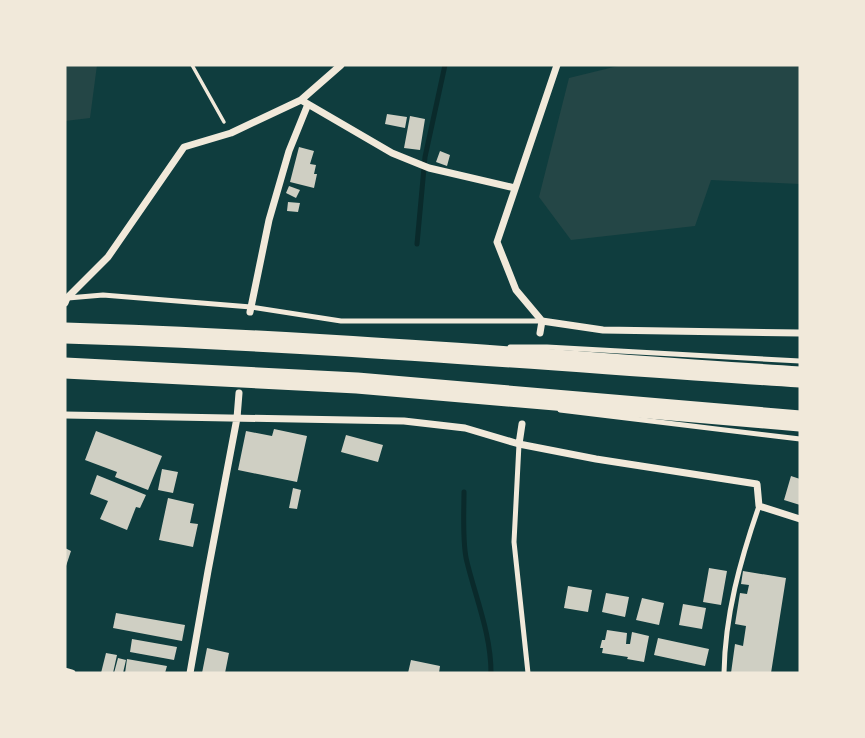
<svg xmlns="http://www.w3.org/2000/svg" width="865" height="738" font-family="'Source Sans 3',sans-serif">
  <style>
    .green { fill: #244646 }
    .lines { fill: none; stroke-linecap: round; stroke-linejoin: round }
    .stream { stroke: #0a2a2b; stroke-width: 5 }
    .building { fill: #cfcfc3 }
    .path { stroke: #f1e9da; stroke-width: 3.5 }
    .service { stroke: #f1e9da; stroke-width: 5 }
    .minor { stroke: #f1e9da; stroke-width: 7 }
    .motorway { stroke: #f1e9da; stroke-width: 21 }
  </style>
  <rect width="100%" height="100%" fill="#0f3d3e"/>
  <path class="green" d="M65,65H97L90,118L65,121Z
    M622,65H800V184L711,180L695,226L571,240L539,197L569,78Z"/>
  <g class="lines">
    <path class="stream" d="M417,244L425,157L445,65
      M464,492C464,512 462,544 467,562C476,599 491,634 491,673"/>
  </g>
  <path class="building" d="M387,114L407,117L405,128L385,124Z
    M410,116L425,119L420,150L404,148Z
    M299,147L314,151L310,164L316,165L314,174H317L314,188L290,182Z
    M440,151L450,155L447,166L436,162Z
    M289,186L300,190L296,198L286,193Z
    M288,202L300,203L298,212L287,211Z
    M274,429L307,436L297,482L238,470L246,431L272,436Z
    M96,431L162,456L148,490L115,477L117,472L85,460Z
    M346,435L383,445L378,462L341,452Z
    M162,469L178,472L173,493L158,490Z
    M97,475L146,495L140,508L136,507L127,530L100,519L108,501L90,494Z
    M791,476L800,479V505L784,500Z
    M293,488L301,490L297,509L289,508Z
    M168,498L194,504L190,523L198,524L193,547L159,540Z
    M65,548L71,551L65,569Z
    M709,568L727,571L721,605L703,602Z
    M743,571L786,578L771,673H731L735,644L743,646L746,626L735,624L740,593L747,594L749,585L741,584Z
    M568,586L592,590L588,612L564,608Z
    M606,593L629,597L625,617L602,612Z
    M642,598L664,603L659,625L636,620Z
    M683,604L706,608L702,629L679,625Z
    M116,613L185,625L182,641L113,628Z
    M607,630L627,633L626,644H630L632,632L649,636L644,662L627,659L628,657L602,653L603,648H600L602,640H605Z
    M658,638L709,649L705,666L654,655Z
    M132,639L177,647L174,660L130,652Z
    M207,648L229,653L225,673H202Z
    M106,653L117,655L113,673H101Z
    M118,658L126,660L123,673H114Z
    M127,659L167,666L165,673H125Z
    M411,660L440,666L439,673H408Z"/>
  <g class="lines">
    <path class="path" d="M192,65L224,122"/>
    <path class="service" d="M68,298L103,295L251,307L341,321H542
      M510,347H547L800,361
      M560,410L800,439
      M519,444L514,542L528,673
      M724,673C725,615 740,561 759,506"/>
    <path class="minor" d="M557,65L497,242L516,290L542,321L603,330L800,333
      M301,100L392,153L429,168L515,188
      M65,303L67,298L108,257L184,147L231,133L301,100L341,65
      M250,312L269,220L289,151L308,104
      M540,333L542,321
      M65,415L404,421L465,428L519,444L596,459L757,484L759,506L800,519
      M519,444L522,424
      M65,671L72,673
      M190,673L208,571L237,418L239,393"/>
    <path class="motorway" d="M65,333C310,340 555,361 800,377
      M65,368L357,383L800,421"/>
  </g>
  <rect width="865" height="738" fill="none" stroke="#f1e9da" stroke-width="133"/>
</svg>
